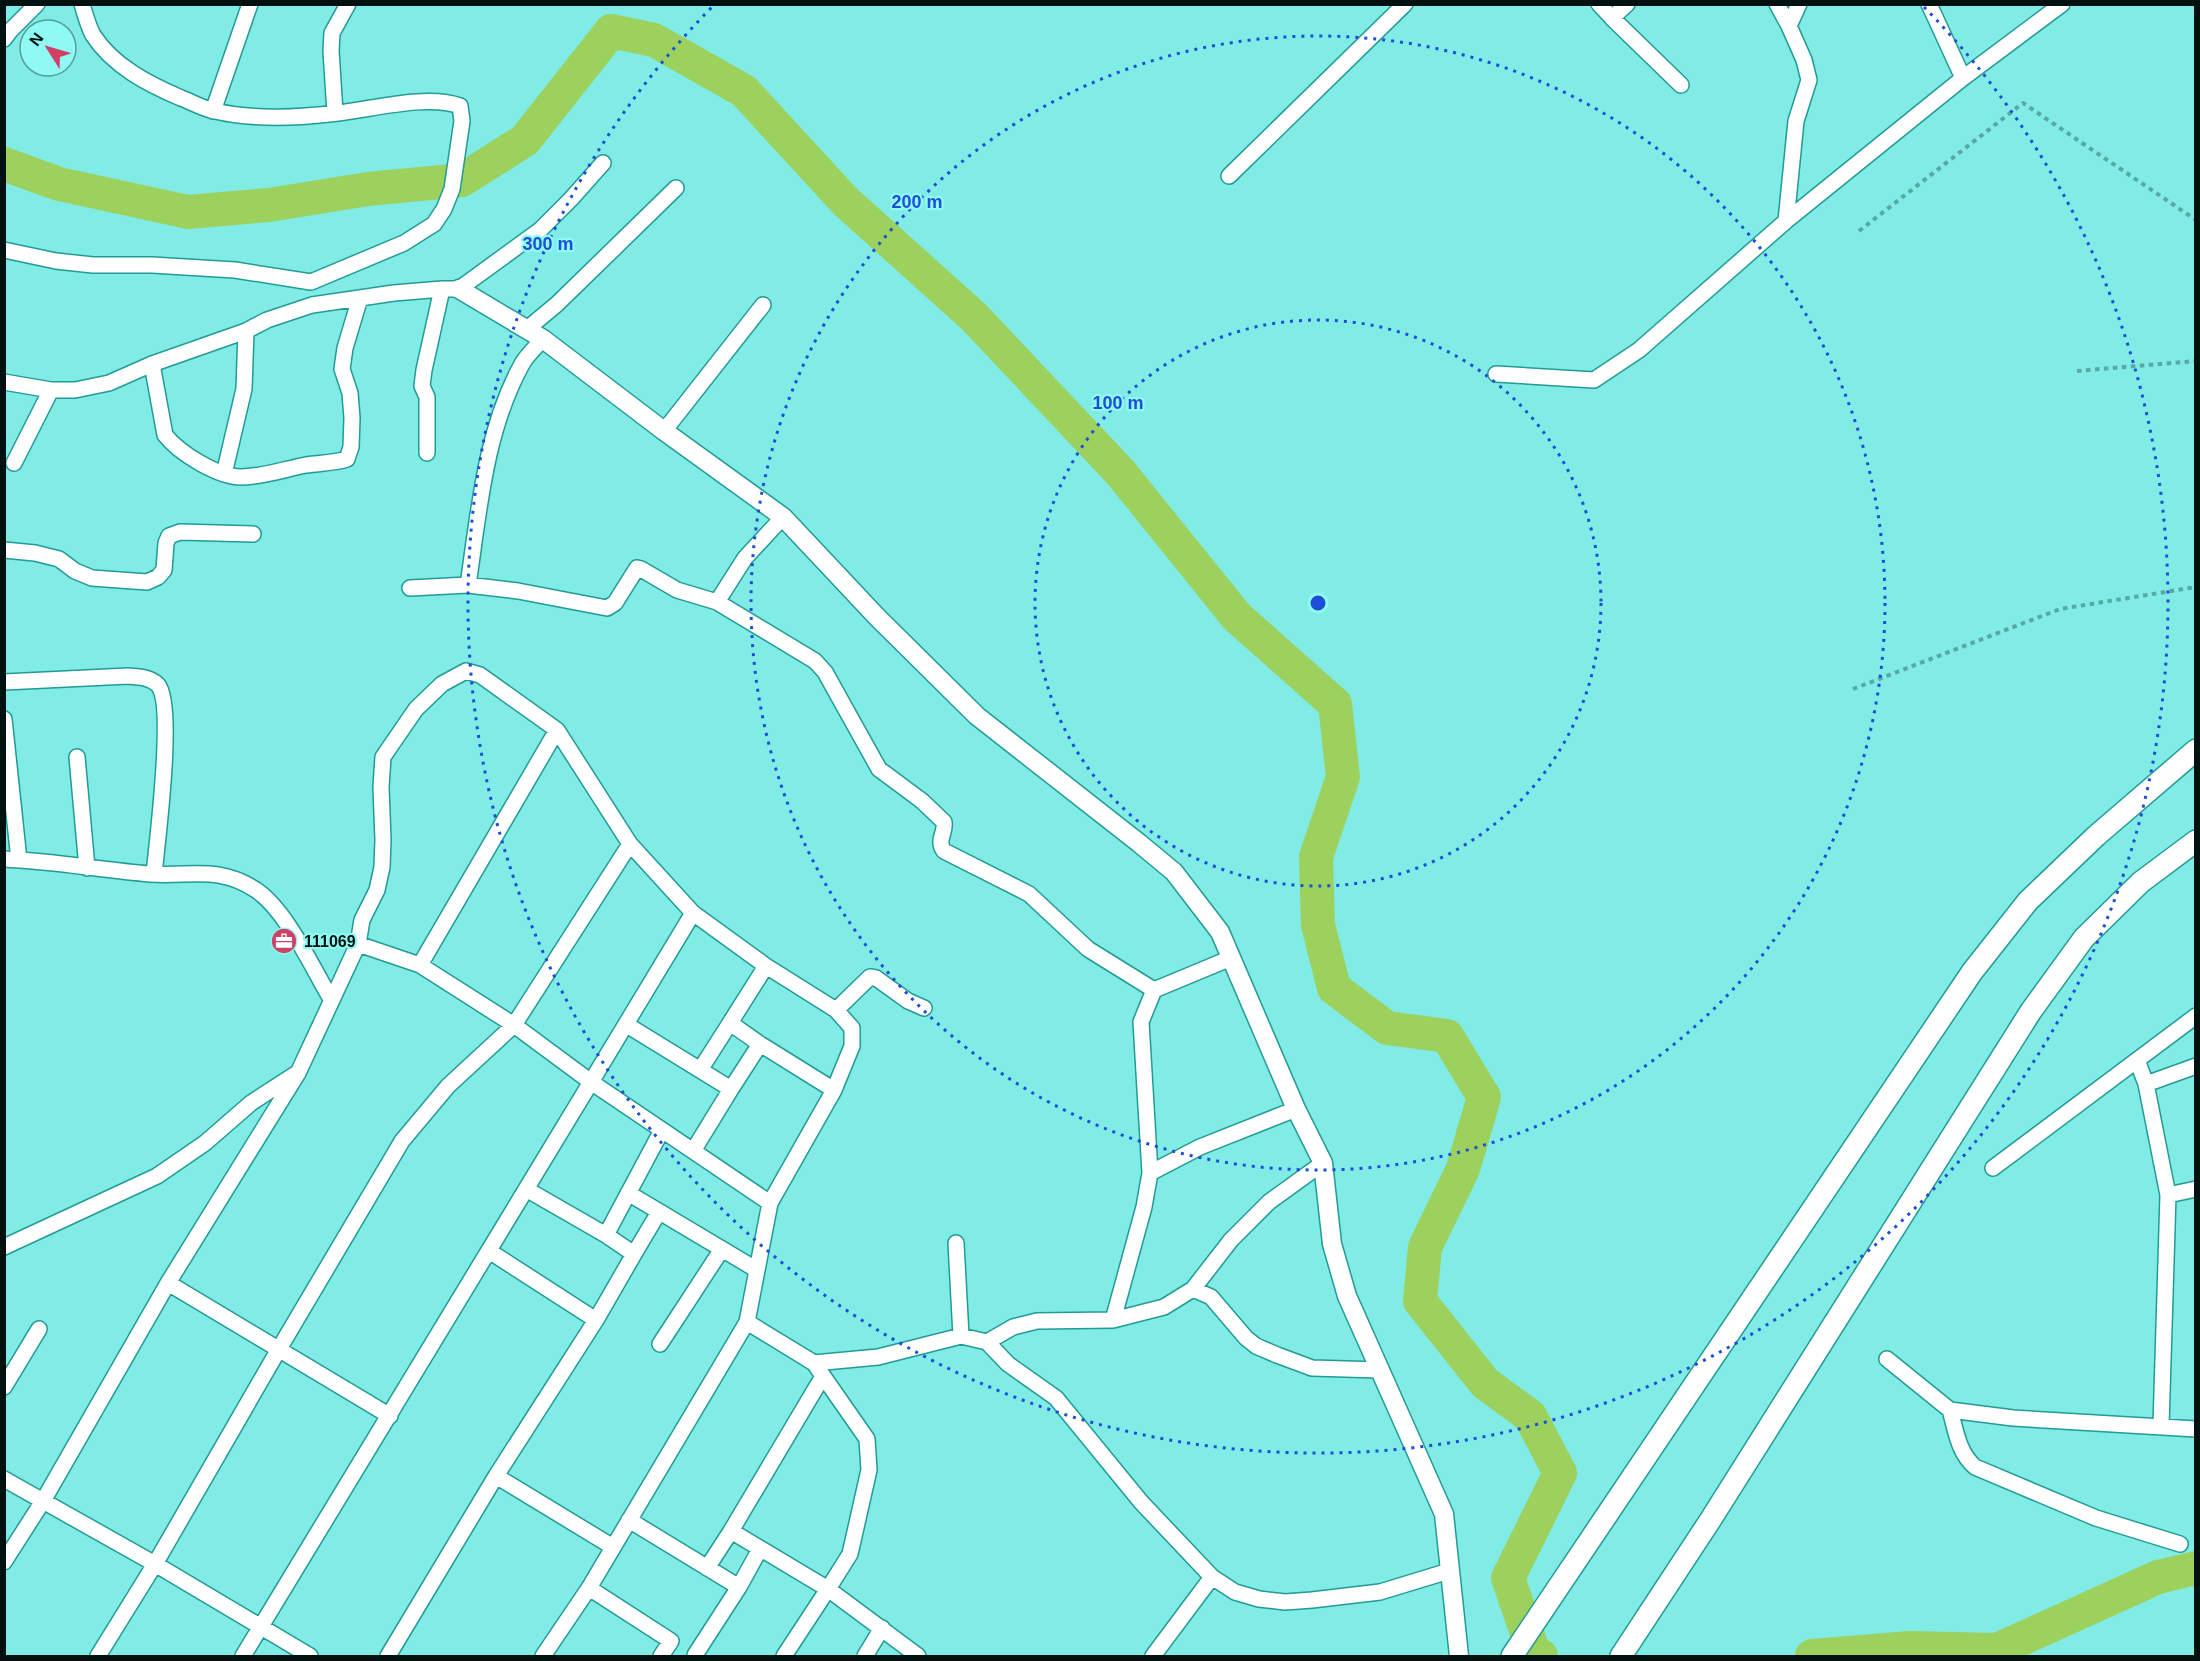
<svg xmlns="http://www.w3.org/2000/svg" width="2200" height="1661" font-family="Helvetica,sans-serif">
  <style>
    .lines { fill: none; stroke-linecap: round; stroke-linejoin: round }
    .river { stroke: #9cd15d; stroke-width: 34 }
    .minor-casing { stroke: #219b95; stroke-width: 18 }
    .tertiary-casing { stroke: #219b95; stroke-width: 21 }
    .secondary-casing { stroke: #219b95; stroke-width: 24 }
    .path { stroke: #58a8a3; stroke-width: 4; stroke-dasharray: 4.5 4.5; stroke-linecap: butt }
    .minor { stroke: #fff; stroke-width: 15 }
    .tertiary { stroke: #fff; stroke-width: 18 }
    .secondary { stroke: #fff; stroke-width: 21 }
    .ring { fill: none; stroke: #1d4ed8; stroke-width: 3; stroke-dasharray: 3 6 }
    .labels { text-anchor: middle; stroke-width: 4.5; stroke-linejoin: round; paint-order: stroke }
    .poi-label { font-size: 16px; font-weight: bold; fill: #00110f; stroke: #8efaf3; text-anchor: start }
    .centre { fill: #1d4ed8; stroke: #8efaf3; stroke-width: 3 }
    .ring-label { font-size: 18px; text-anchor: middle; font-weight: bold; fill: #1d4ed8; stroke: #8efaf3; stroke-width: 4.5; stroke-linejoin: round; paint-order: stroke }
  </style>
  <rect width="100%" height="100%" fill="#80ece5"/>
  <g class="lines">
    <path class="river" d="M4,164L59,184L188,212L269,205L368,189L462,180L525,140L611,31L654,40L744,91L845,201L974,317L1120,472L1237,617L1335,704L1343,777L1316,857L1318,925L1334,988L1387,1028L1447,1036L1484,1097L1463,1169L1425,1247L1420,1301L1485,1383L1530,1416L1560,1473L1508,1578L1533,1651L1541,1656
      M1812,1656L1910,1648L1997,1650L2158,1577L2196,1568"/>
    <g class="minor-casing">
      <path id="minor" d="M1599,4L1612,18L1627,4
        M1777,4L1789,26L1799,4
        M1929,4L1963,78
        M1612,18L1681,85
        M1789,26L1804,60L1809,80L1796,121L1786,221L1963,78L2062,4
        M4,39L10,31L37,4
        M213,111L250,4
        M335,113L331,51L332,33L348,4
        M1229,176L1405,4
        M4,250L56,261L93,265H152L235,270L311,282L404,243L434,224L444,209L452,189L462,121L460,106C428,94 373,109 338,113C298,118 254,120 215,111C203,109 192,102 181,98C148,84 113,66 93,35C88,26 85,14 82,4
        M527,329L557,304L676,188
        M152,364L165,435C179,453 218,477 241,477C262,477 285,469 306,465C320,463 334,463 347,459L351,447L352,418L350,393L342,369L345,348L360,298
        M1496,374L1594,380L1639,350L1786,221
        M4,382L51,390H75L109,383L152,364L246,331L267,320L312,305L394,293L442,289H459L540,230L571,199L603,163
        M664,431L763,305
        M427,453V397L422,386L424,370L442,289
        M14,463L51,390
        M224,474L244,389L246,331
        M783,517L745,558L717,602L815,661L825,672L879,769L922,801L944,822C946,833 936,840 944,851L1029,894L1088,949L1154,990
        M4,550L35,553L59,559L75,571L92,578L147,582L158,577L164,570L166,543L169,536L180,532L253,534
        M468,585C479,511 485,431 522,364C527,355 536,347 543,339
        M410,588L468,585L518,591L607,608L615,603L637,568L641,569L677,590L717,602
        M4,682L128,676C139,677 150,677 158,685C175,705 157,843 154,874
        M4,719L19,860
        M77,757L87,868
        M630,844L693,913L591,1082L770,1203L834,1090L852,1046V1028L836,1010L766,966L693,913
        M4,859C53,861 102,870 150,874C190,877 219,865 256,890C286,910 312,967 331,999
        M1231,958L1154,990L1141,1022L1150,1173L1200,1147L1296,1109
        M836,1010L870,977L876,978L908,1001L924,1008
        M627,1025L731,1089L693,1151
        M760,1044L730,1023L766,966
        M2137,1060L2146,1084L2168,1195L2161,1426
        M700,1070L730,1023
        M2146,1084L2196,1066
        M731,1089L760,1044L834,1090
        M1993,1168L2196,1016
        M526,1189L606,1235
        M628,1193L757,1270
        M2168,1195L2196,1189
        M956,1243L961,1336
        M4,1247L157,1176L205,1143L251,1103L294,1075
        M489,1251L596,1320L634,1254L606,1235L662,1130
        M634,1254L659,1212
        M168,1283L390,1416
        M1193,1289L1211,1297L1246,1338L1256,1346L1277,1355L1312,1368L1379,1370
        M596,1320L496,1476L613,1547
        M1113,1320L1144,1207L1150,1173
        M747,1322L770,1203
        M987,1342L1008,1364L1056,1398L1141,1502L1212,1577L1235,1592L1259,1599L1285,1602L1312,1600L1380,1592L1449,1571
        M660,1344L722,1249
        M1887,1359L1950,1410L2013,1418L2196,1429
        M814,1363L878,1357L961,1336L987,1342L1013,1327L1037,1321L1113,1320L1164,1307L1193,1289L1231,1240L1269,1202L1323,1163
        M4,1387L39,1329
        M1950,1410C1956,1431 1958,1452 1975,1467L2096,1518L2180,1544
        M4,1479L155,1564L310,1656
        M629,1520L739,1587L695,1655
        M4,1562L43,1501L168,1283L298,1073L358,944L362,920L377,890L382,867L383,840L381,787L383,757L416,709L442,684L466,671L480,675L557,730L420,965
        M707,1568L731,1531L823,1376
        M739,1587L760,1549
        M589,1588L671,1641L661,1656
        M98,1656L155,1564L279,1349L402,1141L448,1086L514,1025L630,844L557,730
        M243,1656L591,1082L514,1025L420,965L358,944
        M388,1656L496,1476
        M543,1656L589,1588L747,1322L814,1363L867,1439L869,1470L850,1554L828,1589L731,1531
        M784,1656L828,1589L918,1656
        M865,1656L882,1628
        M1153,1656L1212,1577"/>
    </g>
    <g class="tertiary-casing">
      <path id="tertiary" d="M459,289L543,339L664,431L783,517L877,617L977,716L1139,843L1174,872L1220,932L1296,1109L1323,1163L1332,1244L1347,1296L1444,1514L1459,1656"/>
    </g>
    <g class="secondary-casing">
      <path id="secondary" d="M1512,1656L1972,972L2028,901L2096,836L2196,750
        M1621,1656L1711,1519L2031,1011L2084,938L2141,882L2196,841"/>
    </g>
    <path class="path" d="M1859,231L2023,103L2196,220
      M2077,371L2196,361
      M1853,689L2060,609L2196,587"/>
    <use href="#minor" class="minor"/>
    <use href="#tertiary" class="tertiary"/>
    <use href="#secondary" class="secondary"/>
  </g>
  <g class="ring">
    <circle cx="1318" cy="603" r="283"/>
    <circle cx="1318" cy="603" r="567"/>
    <path d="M1924 7A850 850 0 1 1 712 7"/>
  </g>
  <defs>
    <g id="office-disc" transform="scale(1.35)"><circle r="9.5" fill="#cf4064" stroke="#8efaf3"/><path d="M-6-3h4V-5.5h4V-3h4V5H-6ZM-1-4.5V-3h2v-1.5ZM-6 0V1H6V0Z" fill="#fff"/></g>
  </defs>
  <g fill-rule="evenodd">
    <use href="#office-disc" x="284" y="941"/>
  </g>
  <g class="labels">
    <g class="poi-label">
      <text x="304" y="947">111069</text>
    </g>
  </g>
  <circle cx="1318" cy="603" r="9" class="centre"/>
  <g class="ring-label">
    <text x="917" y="208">200 m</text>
    <text x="548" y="250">300 m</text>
    <text x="1118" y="409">100 m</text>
  </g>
  <rect width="2200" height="1661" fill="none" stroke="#00110f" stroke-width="12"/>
  <g transform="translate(48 48) rotate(307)"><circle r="28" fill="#8efaf3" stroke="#559d98" stroke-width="1.5"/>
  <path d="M0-4.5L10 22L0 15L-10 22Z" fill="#cf4064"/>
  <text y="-9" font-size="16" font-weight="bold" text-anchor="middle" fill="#00110f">N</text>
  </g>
</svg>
